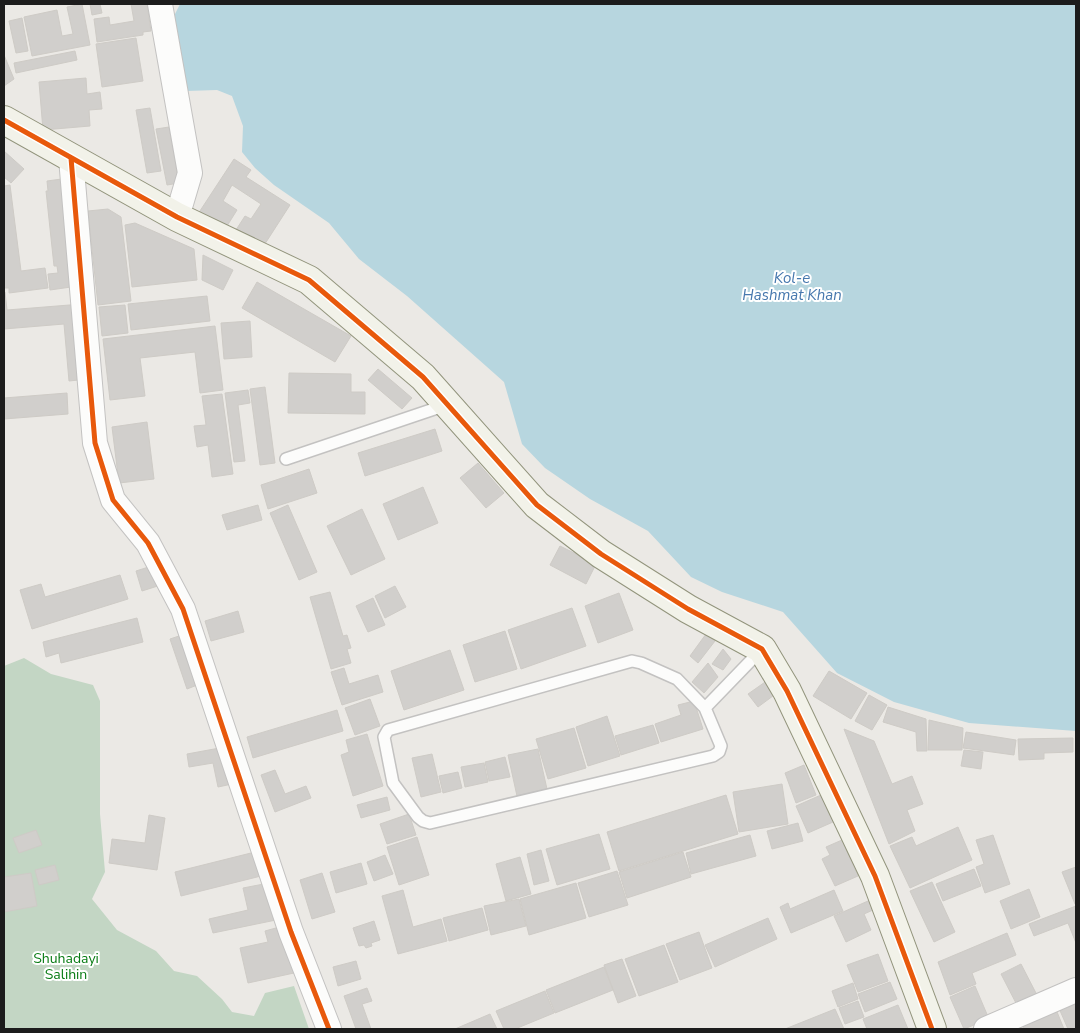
<svg xmlns="http://www.w3.org/2000/svg" width="1080" height="1033" font-family="'Nunito Sans',sans-serif">
  <style>
    .cemetery { fill: #c3d6c4 }
    .water { fill: #b7d6df }
    .building { fill: #d1cfcc; stroke: #cecbc6 }
    .lines { fill: none; stroke-linecap: round; stroke-linejoin: round }
    .lane-casing { stroke: #c3c2c1; stroke-width: 14 }
    .street-casing { stroke: #c3c2c1; stroke-width: 26 }
    .secondary-casing { stroke: #92947c; stroke-width: 30 }
    .lane { stroke: #fcfcfb; stroke-width: 11 }
    .street { stroke: #fcfcfb; stroke-width: 24 }
    .secondary { stroke: #f2f2e9; stroke-width: 28 }
    .cycleway-casing { stroke: #fff; stroke-width: 8 }
    .cycleway { stroke: #e8590c; stroke-width: 5 }
    .labels { text-anchor: middle; stroke-width: 4; stroke-linejoin: round; paint-order: stroke }
    .park-label { font-size: 14px; fill: #097c15; stroke: #fff }
    .water-label { font-size: 15px; font-style: italic; fill: #4778ae; stroke: #fff }
  </style>
  <rect width="100%" height="100%" fill="#ebe9e5"/>
  <path class="cemetery" d="M24,658L51,674L93,685L100,701V814L105,872L92,899L117,930L156,951L174,971L197,976L222,999L232,1012L254,1016L265,993L294,986L309,1029H4V666Z"/>
  <path class="water" d="M180,4H1076V731L969,723L894,702L837,673L783,612L722,592L691,577L648,531L590,499L545,468L522,444L504,382L407,296L359,259L329,223L274,185L255,168L242,152L243,126L232,96L217,90L186,91L166,47L175,14Z"/>
  <path class="building" d="M82,4L90,45L32,56L24,17L57,10L62,36L73,34L67,7Z
    M90,4H100L102,13L92,15Z
    M131,4H147L151,31L143,32V35L97,42L94,19L109,17L110,25L134,21Z
    M22,18L28,51L16,53L9,21Z
    M136,38L143,81L102,87L96,44Z
    M75,51L77,60L16,73L14,63Z
    M4,55L14,79L4,86Z
    M86,78L87,94L100,92L102,109L89,110L90,126L43,130L39,82Z
    M150,108L161,171L147,173L136,110Z
    M169,127L179,183L167,185L156,129Z
    M4,151L24,169L11,183L4,177Z
    M234,159L251,170L246,177L290,205L261,250L234,233L245,216L251,219L261,204L232,185L223,201L237,210L222,234L196,217Z
    M69,178L78,286L50,290L48,274L58,273L57,266H54L46,191H48L47,181Z
    M10,185L21,271L45,268L48,288L9,293V288H4V186Z
    M108,209L121,217L131,301L98,305L88,211Z
    M135,223L194,249L197,280L132,287L125,225Z
    M203,255L233,270L223,290L202,280Z
    M257,282L351,336L335,362L242,308Z
    M4,292H5L7,310L82,304L88,379L69,381L64,324L4,329Z
    M207,296L210,321L131,330L128,304Z
    M125,305L128,333L102,336L99,307Z
    M250,321L252,357L224,359L221,323Z
    M215,326L223,390L200,393L195,352L140,358L145,396L110,400L103,339Z
    M378,369L412,398L402,409L368,380Z
    M289,373L351,374V392H365V414L288,413Z
    M265,387L275,463L260,465L250,389Z
    M248,390L250,403L238,405L245,461L234,462L225,393Z
    M67,393L68,414L4,419V398Z
    M222,394L233,474L212,477L208,445L197,447L194,426L206,425L202,396Z
    M147,422L154,479L119,483L112,427Z
    M435,429L442,451L365,476L358,453Z
    M478,463L504,493L486,508L460,478Z
    M309,469L317,493L268,509L261,485Z
    M423,487L438,523L398,540L383,504Z
    M258,505L262,520L227,530L222,515Z
    M288,505L317,572L299,580L270,513Z
    M362,509L385,559L351,575L327,526Z
    M560,546L596,564L586,584L550,565Z
    M158,564L164,584L142,591L136,571Z
    M120,575L128,599L32,629L20,590L41,584L45,597Z
    M395,586L406,607L385,618L375,596Z
    M330,592L343,636L347,635L351,648L347,649L351,663L331,669L310,597Z
    M619,593L633,630L598,643L585,606Z
    M373,598L385,625L368,632L356,606Z
    M572,608L586,646L521,669L508,630Z
    M238,611L244,632L211,641L205,621Z
    M137,618L143,642L61,663L59,653L46,657L43,642Z
    M505,631L517,669L475,682L463,645Z
    M188,633L205,682L187,689L170,639Z
    M706,634L715,641L698,663L690,656Z
    M723,649L731,659L723,670L712,664Z
    M450,650L464,690L404,710L391,671Z
    M708,663L718,677L704,693L692,682Z
    M344,668L349,684L378,675L383,692L342,705L331,672Z
    M829,671L867,693L851,719L813,696Z
    M768,680L777,693L758,707L748,694Z
    M869,695L887,705L872,730L855,721Z
    M370,699L380,726L355,735L345,708Z
    M694,701L703,729L661,742L655,724L681,715L678,705Z
    M888,707L926,719L927,751H917L916,732L883,722Z
    M337,710L343,731L253,758L247,737Z
    M607,716L620,756L588,766L576,727Z
    M929,720L963,728L962,750H928Z
    M653,725L659,743L621,755L615,736Z
    M574,728L586,768L548,779L536,739Z
    M844,729L874,741L892,784L912,776L923,804L907,810L915,831L889,844Z
    M966,732L1016,740L1014,755L963,748Z
    M367,734L383,786L353,796L341,755L349,752L346,740Z
    M1073,738V752L1044,753V759L1019,760L1018,739Z
    M225,747L232,784L218,787L213,763L189,767L187,754Z
    M538,749L547,789L517,796L508,755Z
    M964,750L983,752L981,769L961,766Z
    M432,754L441,792L421,797L412,758Z
    M505,757L510,777L489,781L485,762Z
    M484,763L488,782L465,787L461,767Z
    M804,765L816,795L796,803L785,773Z
    M275,770L285,794L306,786L311,798L275,812L261,775Z
    M458,772L462,788L443,793L439,776Z
    M782,784L788,824L739,832L733,792Z
    M726,795L738,834L619,871L607,832Z
    M821,795L833,822L808,833L796,806Z
    M387,797L390,810L361,818L357,805Z
    M409,814L416,835L387,844L380,824Z
    M149,815L165,818L157,870L109,863L112,839L145,843Z
    M798,823L803,841L772,849L767,831Z
    M958,827L972,860L910,888L890,846L912,837L916,846Z
    M36,830L42,845L19,853L13,838Z
    M599,834L610,869L557,885L546,849Z
    M750,835L756,856L691,874L686,853Z
    M993,835L1010,884L985,893L976,867L984,864L976,840Z
    M417,837L429,875L399,885L387,847Z
    M842,840L858,876L835,886L822,859L830,855L826,847Z
    M541,850L549,881L534,885L527,854Z
    M255,852L261,876L181,896L175,872Z
    M683,852L691,877L627,898L619,872Z
    M385,855L393,874L374,881L367,862Z
    M520,857L531,894L506,901L496,864Z
    M361,863L367,884L336,893L330,872Z
    M55,865L59,880L39,885L35,870Z
    M1076,867V904H1075L1062,872Z
    M974,869L981,886L943,901L936,884Z
    M617,871L628,905L589,917L578,883Z
    M31,873L37,906L4,912V877Z
    M322,873L335,912L312,919L300,880Z
    M932,882L955,932L934,942L910,891Z
    M269,883L276,920L213,933L209,919L248,910L243,888Z
    M576,883L586,918L529,935L520,899Z
    M1029,889L1040,917L1011,929L1000,901Z
    M403,890L413,927L441,919L447,941L398,954L382,896Z
    M834,890L843,911L791,933L780,907L788,903L790,909Z
    M519,899L526,926L491,935L484,906Z
    M868,901L873,910L864,914L871,930L846,942L834,916Z
    M1076,906V943L1068,923L1034,936L1029,924Z
    M482,908L488,930L449,941L443,918Z
    M768,918L777,939L715,967L705,945Z
    M374,921L380,940L371,943L372,946L366,948L364,945L359,946L353,928Z
    M283,926L294,973L248,983L240,948L268,942L265,931Z
    M699,932L712,968L680,980L666,944Z
    M1007,933L1016,955L972,973L976,984L950,995L938,962Z
    M664,945L678,982L639,996L625,959Z
    M878,954L888,981L858,992L847,965Z
    M622,959L636,996L618,1003L604,965Z
    M356,961L361,979L338,986L333,967Z
    M1021,964L1038,997L1018,1007L1001,974Z
    M604,967L613,990L555,1013L546,990Z
    M890,982L897,999L865,1012L858,994Z
    M853,983L858,999L838,1007L832,991Z
    M975,986L989,1019L964,1029L950,997Z
    M367,988L372,1001L362,1004L371,1029H356L344,996Z
    M545,991L554,1013L515,1029H504L496,1011Z
    M1076,998V1029H1068L1058,1006Z
    M858,1001L864,1017L845,1024L839,1008Z
    M898,1005L908,1029H867L863,1019Z
    M1055,1007L1064,1029H1024L1020,1021Z
    M835,1009L844,1029H785Z
    M490,1014L497,1029H455Z"/>
  <g class="lines">
    <g class="lane-casing">
      <path id="lane" d="M286,459L446,405
        M632,661L641,663L677,679L705,708L721,746L719,752L713,756L430,823L423,821L418,817L393,783L384,737L388,730Z
        M705,708L762,649"/>
    </g>
    <g class="street-casing">
      <path id="street" d="M160,4L190,173L177,217
        M71,158L95,443L113,500L148,543L183,609L291,932L329,1029
        M986,1029L1076,990"/>
    </g>
    <g class="secondary-casing">
      <path id="secondary" d="M4,120L177,217L309,280L423,377L537,505L601,554L688,609L762,649L787,691L875,876L932,1029"/>
    </g>
    <use href="#lane" class="lane"/>
    <use href="#street" class="street"/>
    <use href="#secondary" class="secondary"/>
    <g class="cycleway-casing">
      <path id="cycleway" d="M4,120L177,217L309,280L423,377L537,505L601,554L688,609L762,649L787,691L875,876L932,1029
        M71,158L95,443L113,500L148,543L183,609L291,932L329,1029"/>
    </g>
    <use href="#cycleway" class="cycleway"/>
  </g>
  <g class="labels">
    <g class="park-label">
      <text x="66" y="963">Shuhadayi<tspan x="66" dy="16">Salihin</tspan></text>
    </g>
    <g class="water-label">
      <text x="792" y="283">Kol-e<tspan x="792" dy="17">Hashmat Khan</tspan></text>
    </g>
  </g>
  <rect width="1080" height="1033" fill="none" stroke="#1c1c1c" stroke-width="10"/>
</svg>
